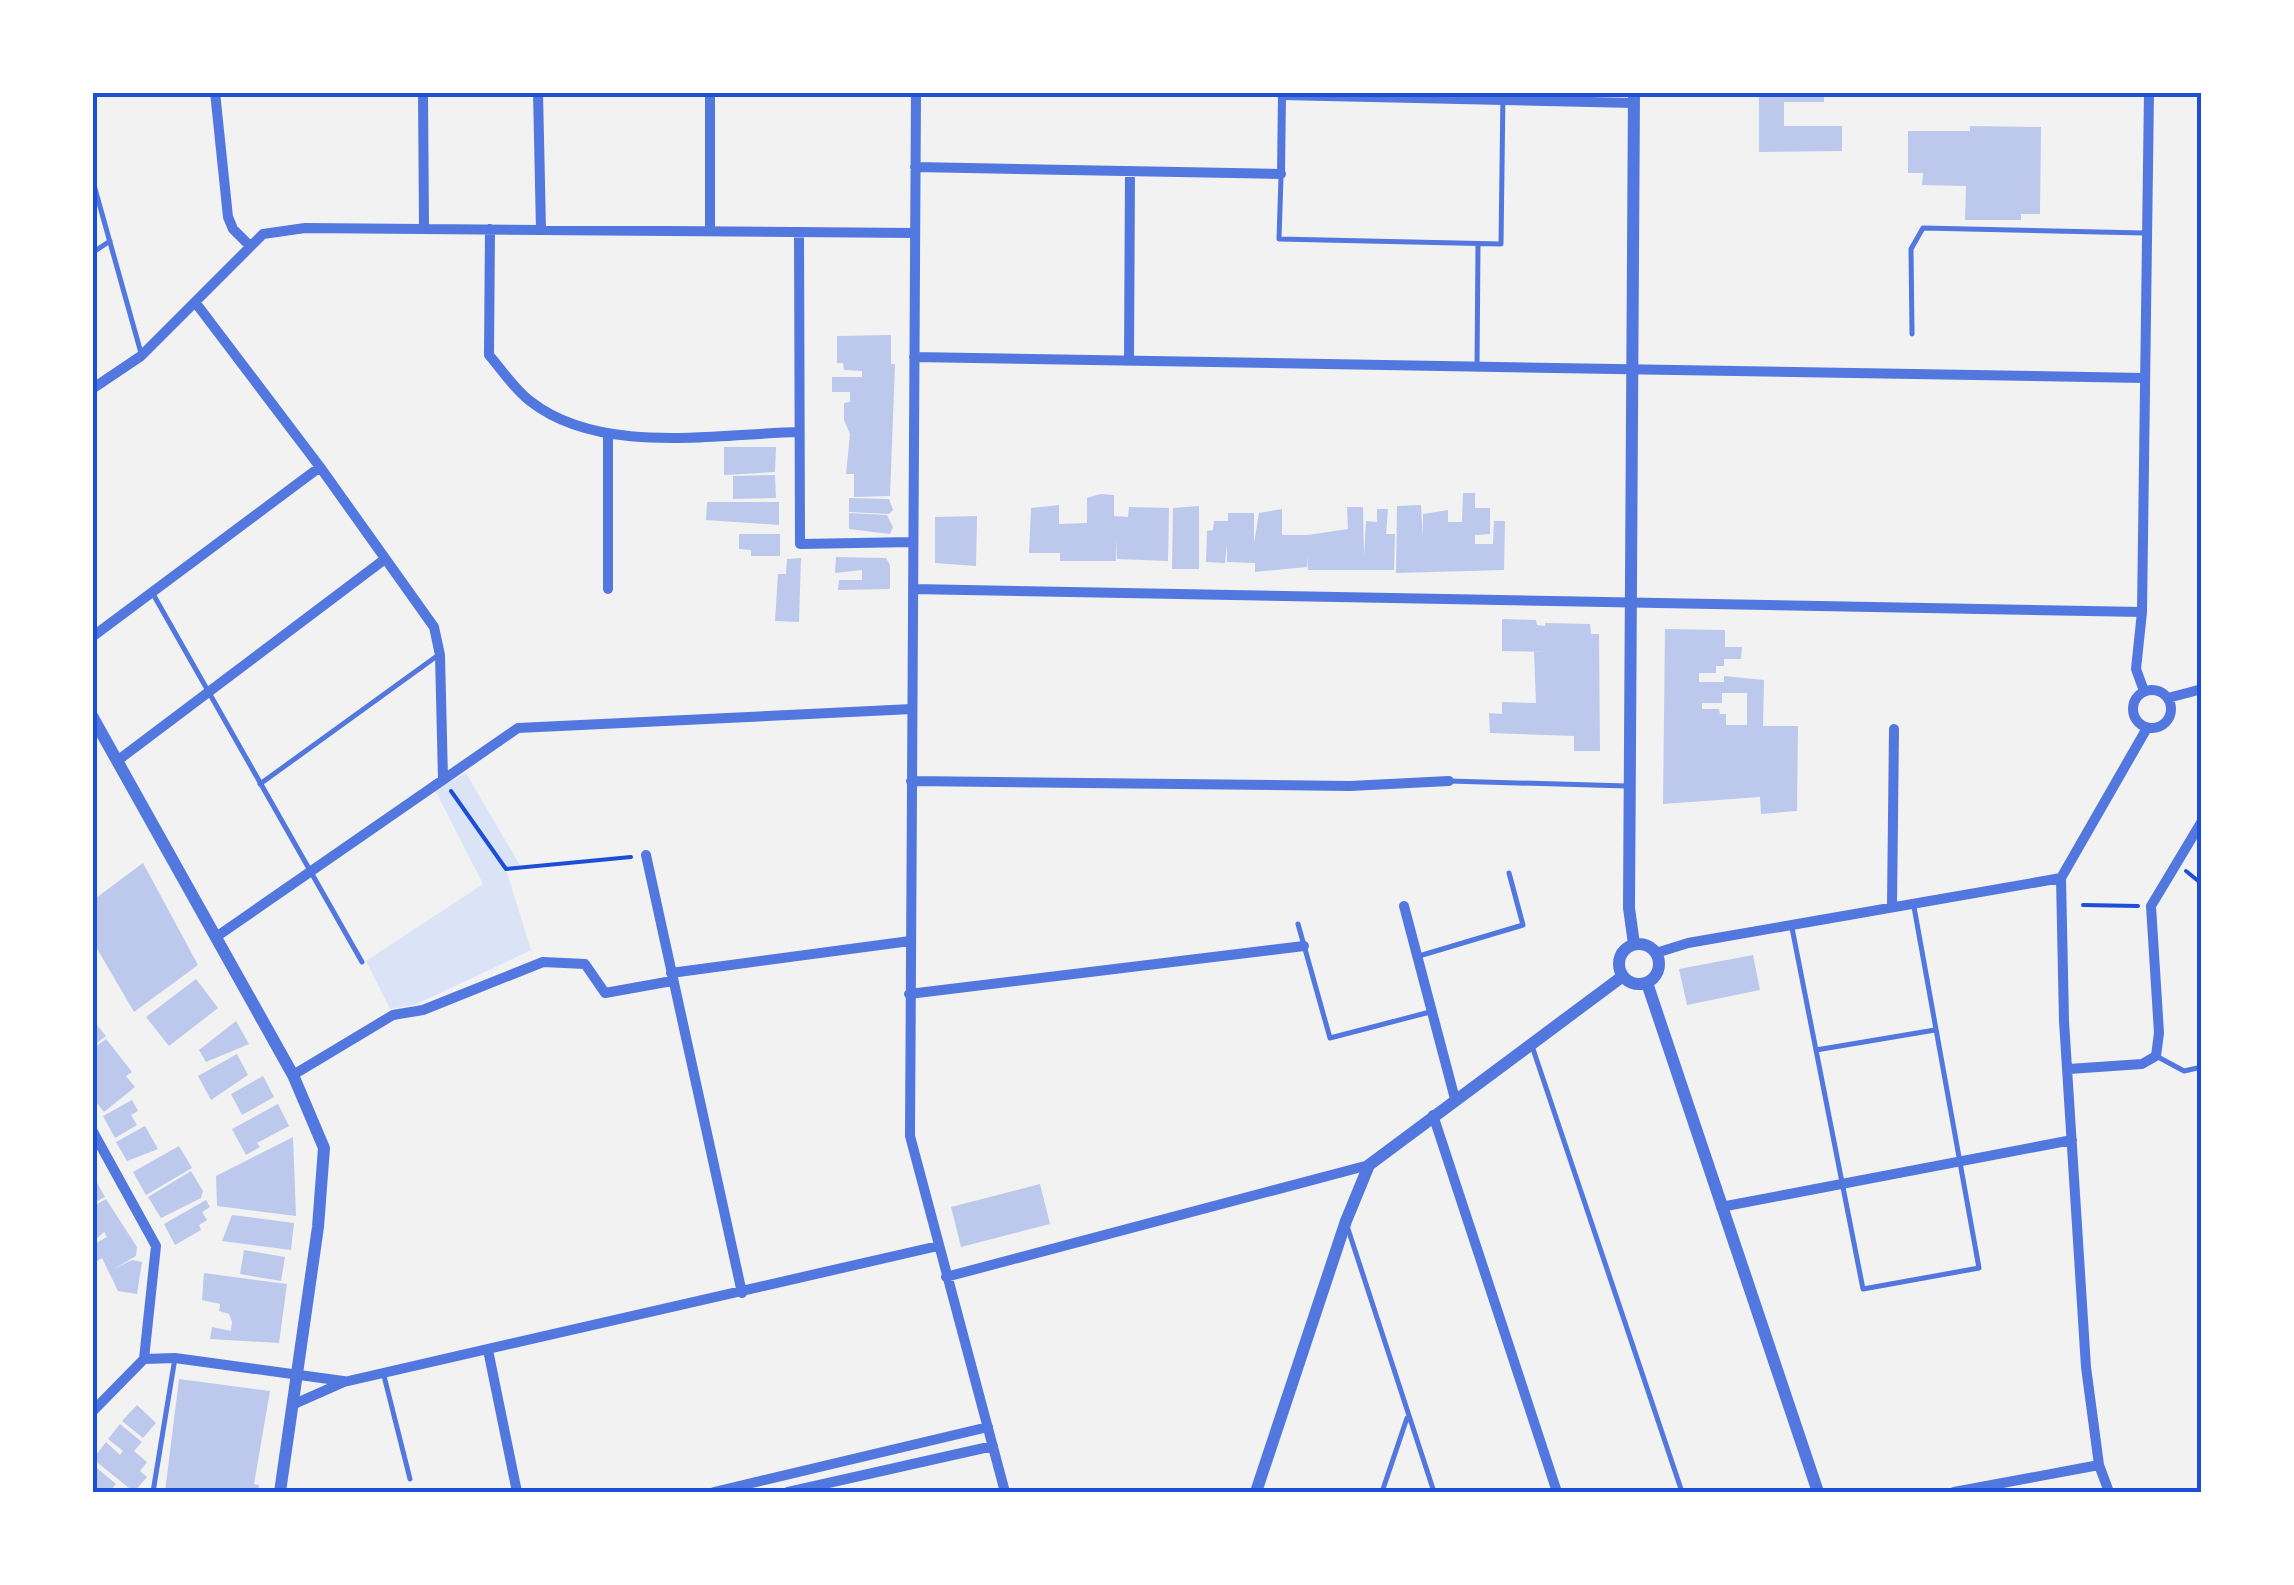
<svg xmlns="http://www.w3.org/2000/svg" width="2294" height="1585" font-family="Cabin,sans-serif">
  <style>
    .green { fill: #dbe4f7 }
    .building { fill: #bdc9ec; fill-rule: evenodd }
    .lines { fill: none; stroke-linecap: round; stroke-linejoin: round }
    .path { stroke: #1d4ed8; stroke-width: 4 }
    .service { stroke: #5277de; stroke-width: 5 }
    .pedestrian { stroke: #5277de; stroke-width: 8 }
    .minor { stroke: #5277de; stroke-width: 10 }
    .tertiary { stroke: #5277de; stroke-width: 12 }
    .neatline { fill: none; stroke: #1d4ed8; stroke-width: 4 }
  </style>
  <rect width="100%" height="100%" fill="#f2f2f2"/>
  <path class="green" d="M466,773L521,867L506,869L531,950L415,1005L390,1009L366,961L483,884L435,790Z"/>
  <path class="building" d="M1759,92H1824V102H1784V126H1842V151L1759,152Z
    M1970,126L2041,127L2040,214H2021V220H1965L1966,186L1922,185L1923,173H1908V131H1970Z
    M891,335V364H895L890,496L854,497V474H846L850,434L844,420V403L850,402V392H832V377H862V371L844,370L843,363H837V336Z
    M724,447H776L775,472L724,475Z
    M775,475L776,498L733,499V476Z
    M1463,493H1475V508H1490V534L1475,535V544H1493L1494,521H1505L1504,570L1396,573L1397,506L1421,505L1423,538V514L1448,510V522H1462Z
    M1100,494L1114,495V516L1128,517L1129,507L1169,508L1168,561L1117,559L1116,539V561H1060V553H1029L1031,508L1059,505V524L1087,523V498Z
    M849,498L889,499L893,510L889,514L849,512Z
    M707,502H779V525L706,520Z
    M1199,506V569H1172L1173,508Z
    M1347,507H1363L1364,556L1366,521L1377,522V509H1388L1386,534H1395L1394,570H1308L1307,556V567L1255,572V563L1227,562V545L1225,563L1206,562L1207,531L1213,530L1214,521H1228V513H1254V543L1259,513L1282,509V535H1308L1348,529Z
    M849,513L887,515L893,527L890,534L849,529Z
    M977,516L976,566L935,563V517Z
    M739,534H780V556H751V550L739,549Z
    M836,557L886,558L890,565V589L838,590L839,580H862V570L835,573Z
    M801,558L799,622L775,621L778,574H786L787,559Z
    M1502,619L1536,620L1537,625L1545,626V623L1590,624L1591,634H1599L1600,751H1574V736L1490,733L1489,713L1502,714V702L1536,703L1534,652H1545L1502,651Z
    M1665,629L1725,630V647H1742L1741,659H1724V666H1716V673H1699V682H1724V676L1764,680L1763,726H1798L1797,811L1761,814L1760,797L1663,804ZM1722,693H1747V725H1726V714H1720L1719,709H1702V703H1722Z
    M143,863L198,965L134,1012L92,940V901Z
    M1753,955L1760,990L1687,1005L1679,969Z
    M196,979L218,1008L169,1046L146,1017Z
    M92,1019L106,1036L92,1047Z
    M236,1021L249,1044L206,1062L199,1050Z
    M106,1039L132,1072L126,1076L135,1087L104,1112L92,1097V1049Z
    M237,1054L248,1075L211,1100L198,1076Z
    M263,1076L274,1097L242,1115L231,1094Z
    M132,1100L138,1111L131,1115L137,1125L115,1138L103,1116Z
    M278,1104L289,1126L257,1143L260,1147L246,1155L232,1129Z
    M145,1126L158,1149L127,1161L116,1142Z
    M293,1137L296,1216L217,1206L216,1176Z
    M179,1146L192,1168L146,1195L133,1172Z
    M191,1171L203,1191L201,1198L161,1218L148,1197Z
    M92,1174L105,1197L92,1204Z
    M1040,1184L1050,1224L961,1247L951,1207Z
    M106,1199L137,1247L136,1256L114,1269L132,1260L142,1262L137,1294L118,1291L102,1258L97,1261L92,1253V1245L107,1237L104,1232L92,1243V1207Z
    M206,1200L210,1207L202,1212L207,1220L199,1225L201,1230L175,1245L164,1224Z
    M232,1215L294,1223L291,1250L222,1241Z
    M244,1250L285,1257L281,1281L240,1274Z
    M204,1273L287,1284L279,1343L210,1339L212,1327L231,1331L232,1322L229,1314L219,1311L220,1304L202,1300Z
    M179,1379L270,1391L254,1484L259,1485L258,1492H165Z
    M137,1405L156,1423L143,1438L122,1421Z
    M120,1424L142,1442L134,1451L147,1462L140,1471L147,1477L134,1492L93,1459L106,1442L120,1455L123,1451L108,1439Z
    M92,1464L116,1484L109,1492H92Z"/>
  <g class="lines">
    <path class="path" d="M451,791L506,869L631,857
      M2186,871L2202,884
      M2083,905L2138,906"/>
    <path class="service" d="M1184,93V92
      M1281,177L1279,239L1501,244L1503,92
      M92,178L141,353
      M92,253L110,241
      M1912,334L1911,249L1923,228L2144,233
      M1477,367L1478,245
      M153,594L362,962
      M1449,781L1627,786
      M260,784L437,656
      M1298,924L1330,1038L1430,1012
      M1792,928L1863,1289L1979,1268L1914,907
      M1419,956L1523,925L1509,873
      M1532,1046L1682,1492
      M1816,1050L1935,1030
      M2158,1057L2184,1071L2202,1067
      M1348,1229L1434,1492
      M384,1376L410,1479
      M153,1492L175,1358
      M1382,1492L1407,1418"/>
    <path class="pedestrian" d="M1281,174L1282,95"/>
    <path class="minor" d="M215,92L228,217L233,229L249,245
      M423,92L424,229
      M538,92L541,230
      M916,92L910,1136L1005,1492
      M1282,95L1634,103
      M915,167L1281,174
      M490,229L489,355C502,370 514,389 530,401C600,456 714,434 799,432
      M710,231V92
      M799,232L800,544L913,542
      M195,302L320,467L434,627L440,655L443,779
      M914,357L2144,378
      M1129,361L1130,171
      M92,389L141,356L263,234L305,228L915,233
      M608,437V589
      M913,589L2142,612
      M92,637L320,467
      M2133 709a19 19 0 1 1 38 0a19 19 0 1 1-38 0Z
      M2144,691L2136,669L2142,612L2149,92
      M2168,698L2202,689
      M117,761L385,559
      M911,781L1350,786L1449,781
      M646,855L742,1293
      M1404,906L1455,1099
      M1892,907L1894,729
      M216,937L518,728L912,709
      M1656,953L1688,943L2061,878
      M671,973L910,941
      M909,994L1304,946
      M2069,1069L2142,1064L2156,1056L2159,1033L2151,906L2202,821
      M293,1075L393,1015L423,1010L543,962L585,964L605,993L672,981
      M1433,1115L1557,1492
      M92,1130L156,1246L144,1359
      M1721,1207L2072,1140
      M946,1277L1369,1165
      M488,1350L517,1492
      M292,1405L344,1382L938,1246
      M92,1412L144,1359L175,1358L343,1381
      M714,1492L988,1427
      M788,1492L993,1446
      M1954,1492L2099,1465
      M2109,1492L2099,1465L2086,1367L2064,1021L2061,878L2147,728"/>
    <path class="tertiary" d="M1634,92L1629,908L1634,944
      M92,716L293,1075L324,1148L318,1227L280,1492
      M1619 964a20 20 0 1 1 40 0a20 20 0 1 1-40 0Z
      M1647,983L1818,1492
      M1256,1492L1346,1221L1369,1165L1623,976"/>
  </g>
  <rect width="2294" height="1585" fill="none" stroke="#ffffff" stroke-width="190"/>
  <rect x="95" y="95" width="2104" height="1395" class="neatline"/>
</svg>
